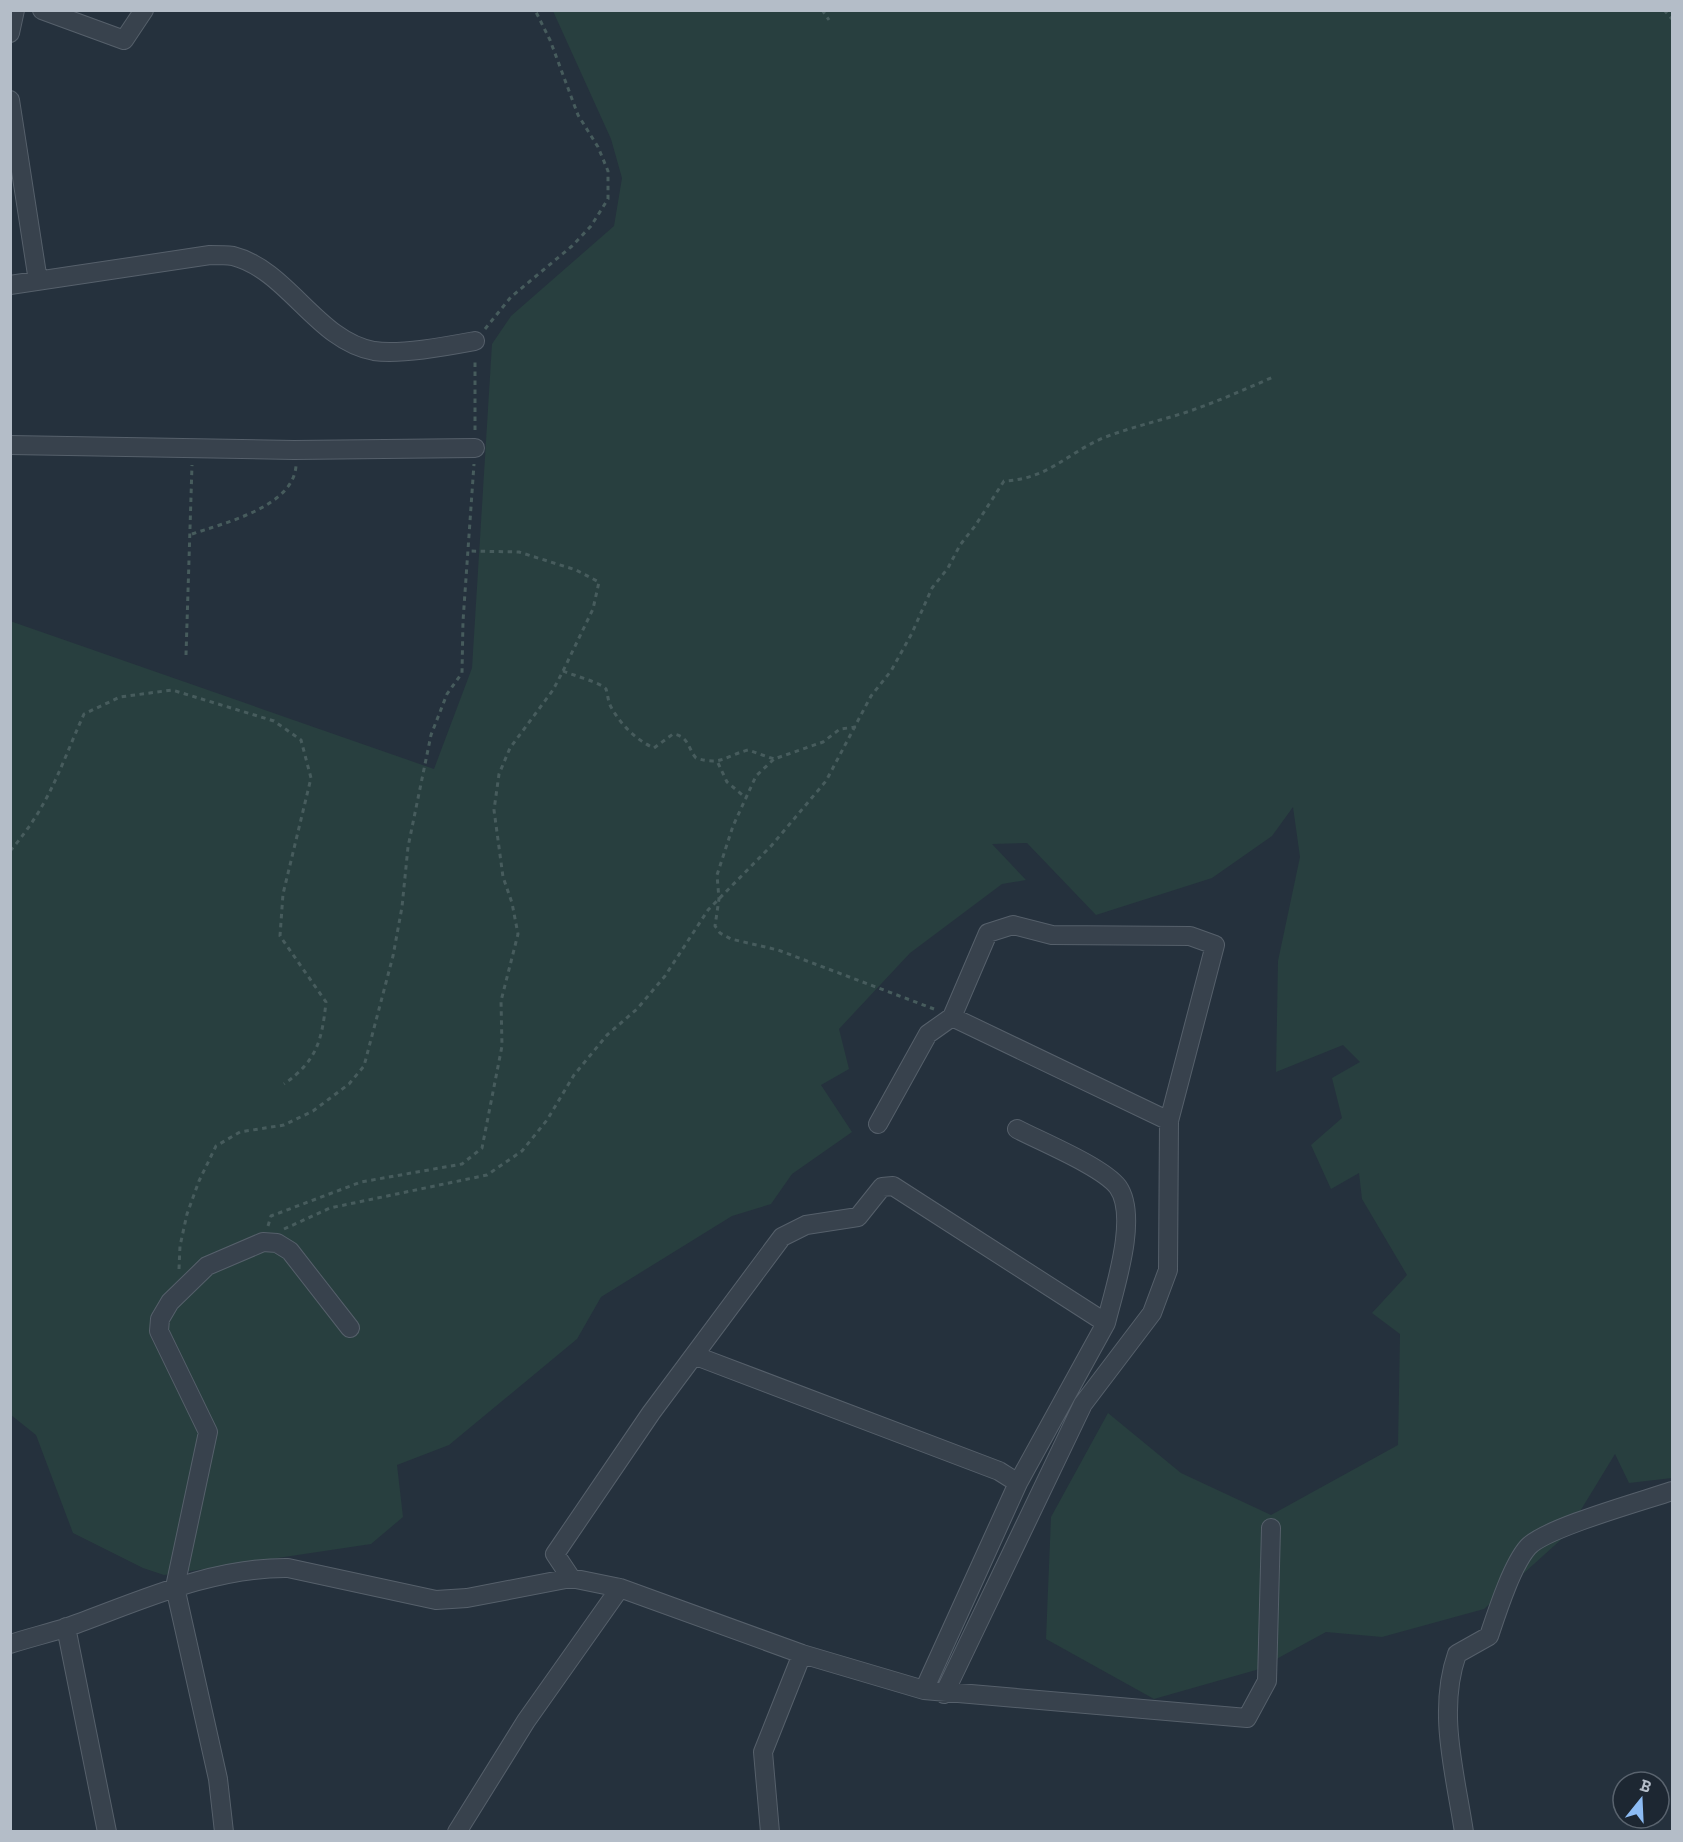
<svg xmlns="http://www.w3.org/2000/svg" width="1683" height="1842" font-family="'Space Grotesk',sans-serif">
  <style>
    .green { fill: #283f3f }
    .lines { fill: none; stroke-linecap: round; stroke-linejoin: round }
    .street-casing { stroke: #56606b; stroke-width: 20 }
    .path { stroke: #475c5d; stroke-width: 3; stroke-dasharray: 4.5 4.5; stroke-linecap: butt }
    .street { stroke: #38424d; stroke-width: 18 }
  </style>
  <rect width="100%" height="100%" fill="#25313d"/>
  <path class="green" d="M553,11H1672V1478L1629,1483L1615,1454L1565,1536L1484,1609L1382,1637L1326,1632L1256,1670L1154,1699L1046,1639L1051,1517L1108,1413L1181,1473L1271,1515L1398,1445L1400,1334L1372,1313L1407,1275L1362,1199L1359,1173L1331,1189L1311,1145L1342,1118L1332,1078L1360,1062L1343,1045L1276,1072L1278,961L1300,857L1293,807L1272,836L1212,878L1096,915L1027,843L992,844L1026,880L1002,884L910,953L839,1029L849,1069L821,1085L852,1132L792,1174L771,1204L732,1216L601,1297L577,1339L449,1445L397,1465L403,1517L371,1544L164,1575L143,1568L73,1533L36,1435L11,1415L10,621L434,769L472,668L492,344L511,316L614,226L622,178L611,139Z"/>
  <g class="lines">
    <g class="street-casing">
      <path id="street" d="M42,10L124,40L144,10
        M10,33L15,10
        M10,100L38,281
        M10,285L210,255C217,255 226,255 233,256C288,270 317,341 374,351C401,355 448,346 475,341
        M10,445L294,450L475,448
        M878,1124L928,1034L952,1017
        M1017,1129C1042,1142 1103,1167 1118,1187C1139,1217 1114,1290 1106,1323
        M696,1356L999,1471L1018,1483
        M571,1578L555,1554L651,1413L782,1237L806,1225L858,1217L882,1187L893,1186L1106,1323L1018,1483L924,1690
        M66,1627L107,1832
        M10,1644C29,1638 49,1633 68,1627C138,1602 211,1567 288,1568L436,1600L467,1598L571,1578L620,1588
        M944,1694L1083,1404L1152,1313L1168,1270L1169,1121L1215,945L1190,936L1052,935L1013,925L988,933L952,1017L1169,1121
        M224,1832L218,1779L175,1587L208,1432L159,1331L160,1319L170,1302L207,1266L263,1242L277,1243L290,1251L350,1328
        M457,1832L526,1721L620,1588L802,1654L924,1690L1247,1718L1267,1681L1271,1528
        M770,1832L763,1752L802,1654
        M1464,1832C1455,1773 1437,1711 1457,1654L1489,1636C1497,1612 1512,1565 1528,1547C1545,1528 1643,1501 1672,1491"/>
    </g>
    <path class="path" d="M822,10L829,20
      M1664,10L1672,19
      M485,329L511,297L572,246L591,226L608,199V171L598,147L578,115L550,40L535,10
      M475,430V359
      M192,534C224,523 293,507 296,466
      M186,655L192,465
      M563,671C572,675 602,683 606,689C608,695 608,702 611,707C621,725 636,740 654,748L673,734C689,736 688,749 696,758C721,766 725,756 748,750L774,759
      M856,727L840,729L823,742L774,759L756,776L733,826L717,875L719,899L715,926L720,933L731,939L778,950L934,1009
      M718,763L727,782L746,798
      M10,851C50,805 60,767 84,714L120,697L172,690L274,721L301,740L311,778L283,894L280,936L326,1002C322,1040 317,1061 284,1084
      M268,1226L271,1216L361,1182L462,1164L482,1148L502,1046L501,1001L518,934L512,903L503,877L494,810L499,774L510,748L553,690L563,671L593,609L599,582L576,570L519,552L469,551
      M284,1229L330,1208L487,1175L522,1151L547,1120L574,1075L607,1035L637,1009L665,976L708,910L772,845L826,781L871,696L891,671L912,633L932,588L948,568L960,545L975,526L1004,481C1048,479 1066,454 1103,438C1131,427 1159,421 1187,412C1216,402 1244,390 1273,377
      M179,1269L180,1246L187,1214L199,1181L216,1146L240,1132L284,1125L313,1111L349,1084L364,1066L393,956L402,907L408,847L431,735L447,694L462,673L463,621L474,464"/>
    <use href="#street" class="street"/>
  </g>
  <rect width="1683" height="1842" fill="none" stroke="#b4bdc8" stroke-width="24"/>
  <g transform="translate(1641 1800) rotate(18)"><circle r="28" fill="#1d2732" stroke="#59636e" stroke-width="1.5"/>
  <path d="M0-4.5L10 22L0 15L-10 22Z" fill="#8dbcf4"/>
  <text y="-9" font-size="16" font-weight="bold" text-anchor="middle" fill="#b4bdc8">B</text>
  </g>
</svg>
